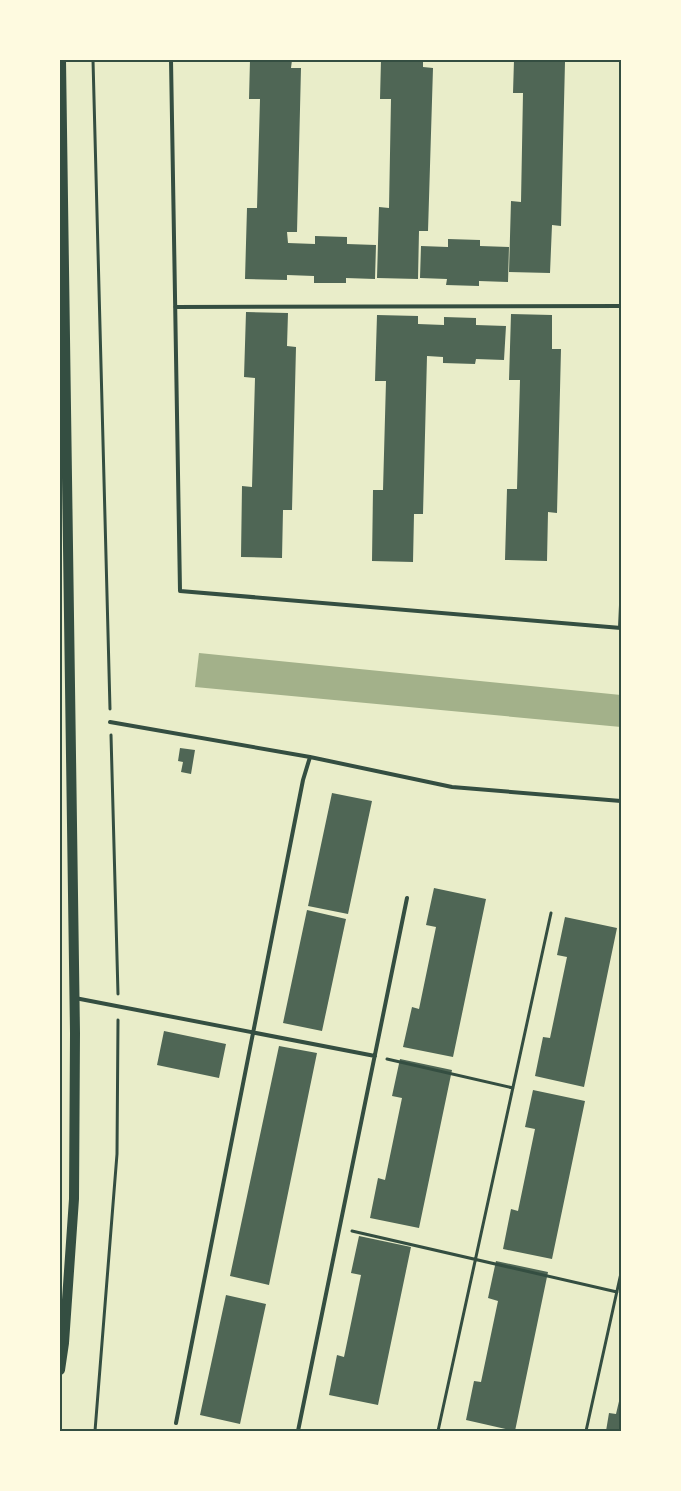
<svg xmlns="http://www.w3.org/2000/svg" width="681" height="1491" font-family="'Asap Condensed',sans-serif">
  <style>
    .water { fill: #a3b18a }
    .building { fill: #4f6655 }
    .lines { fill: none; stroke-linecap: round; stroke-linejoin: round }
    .path { stroke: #344e41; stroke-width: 3 }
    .service { stroke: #344e41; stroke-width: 4 }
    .secondary { stroke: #344e41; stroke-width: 10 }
    .neatline { fill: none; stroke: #344e41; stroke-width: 2 }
  </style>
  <rect width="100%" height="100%" fill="#e9edc9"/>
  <path class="water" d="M199,653L621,695V727L195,687Z"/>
  <path class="building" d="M250,60H292L291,68H301L297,232H287L288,243L315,244V236L347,237V244L376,245L375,279L346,278V283H314V276L287,275V280L245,279L247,208H257L260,99H249Z
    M381,60H423V67L433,68L428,231H419L418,279L377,278L379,207L389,208L391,99H380Z
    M514,60H555V61L565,62L561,226L552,225L550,273L509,272L511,201L521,202L523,93H513Z
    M448,239L480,240V246L509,247L508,282L479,281V286L446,285L447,279L420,278L421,246L448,247Z
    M246,312L288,313L287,346L296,347L292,510H283L282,558L241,557L242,486L252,487L255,378L244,377Z
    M511,314L552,315V349H561L557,513L548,512L547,561L505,560L507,489H517L520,380H509Z
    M377,315L418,316V324L444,325V317L476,318V325L506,326L504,360L476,359L475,364L443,363V357L427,356L423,514H414L413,562L372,561L373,490H383L386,381H375Z
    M180,748L195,750L191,774L181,772L183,762L178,761Z
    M332,793L372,801L348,914L308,906Z
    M434,888L486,899L453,1057L403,1047L412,1007L419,1009L436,927L426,925Z
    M307,910L346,919L322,1031L283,1023Z
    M565,917L617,928L584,1087L535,1076L543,1037L550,1038L567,957L557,955Z
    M164,1031L226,1044L219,1078L157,1065Z
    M279,1046L317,1053L269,1285L230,1276Z
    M400,1059L452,1070L419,1228L370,1218L378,1178L385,1180L402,1098L392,1096Z
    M533,1090L585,1101L552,1259L503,1249L511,1209L518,1211L535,1129L525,1127Z
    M359,1236L411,1247L378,1405L329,1395L337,1355L344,1357L361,1275L351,1273Z
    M496,1261L548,1272L515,1431L466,1420L474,1381L481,1382L498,1301L488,1298Z
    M226,1295L266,1304L240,1424L200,1415Z
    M620,1397L621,1431H606L609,1413L616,1414Z"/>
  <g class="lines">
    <path class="path" d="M93,60L110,709
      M111,735L118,994
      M387,1059L513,1088
      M352,1231L617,1292
      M95,1431L117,1154L118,1020
      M438,1431L551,913
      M586,1431L621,1273"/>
    <path class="service" d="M171,60L180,591L621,628
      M175,307L621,306
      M620,628L621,605
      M110,722L310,757
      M75,998L375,1056
      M176,1423L303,780L310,757L452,787L621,801
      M298,1431L407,898"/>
    <path class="secondary" d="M60,1370L64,1343L74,1199L75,1033L61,60"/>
  </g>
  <rect width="681" height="1491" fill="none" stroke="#fefae0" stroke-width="122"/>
  <rect x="61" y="61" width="559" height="1369" class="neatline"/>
</svg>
